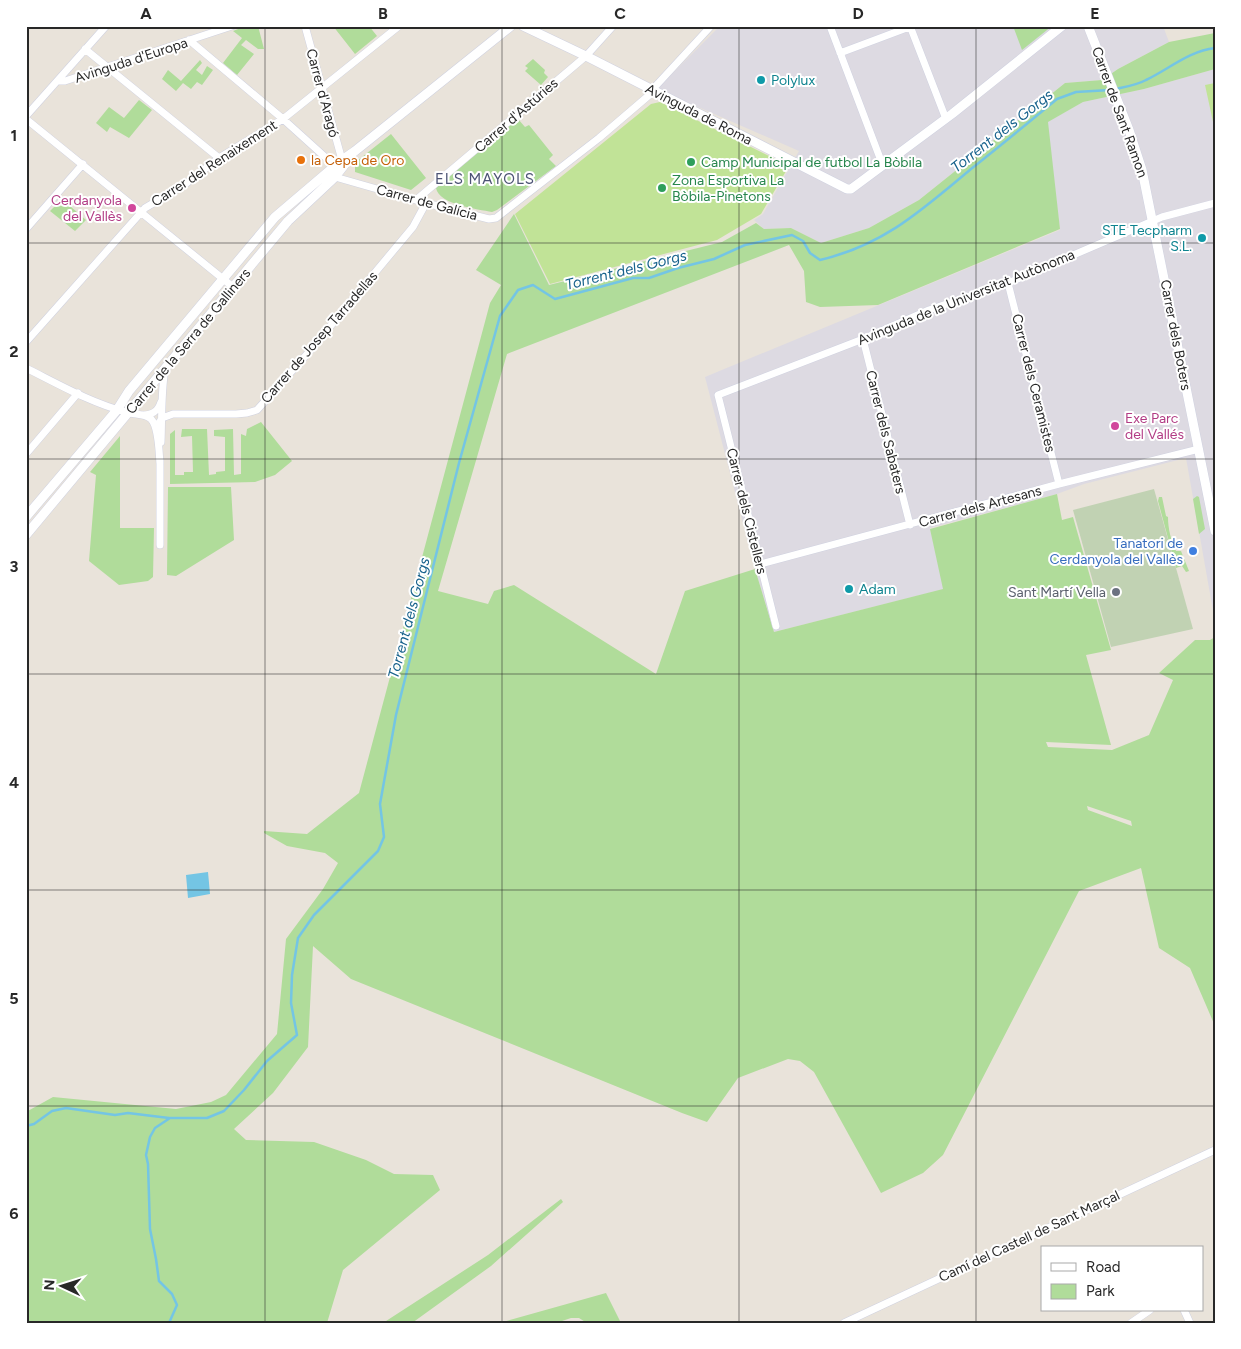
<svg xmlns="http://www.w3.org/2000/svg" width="1241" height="1349" font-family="Figtree,sans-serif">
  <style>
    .industrial { fill: #dddae2 }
    .green { fill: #b0dc9a; fill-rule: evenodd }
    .cemetery { fill: #c1d2b3 }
    .pitch { fill: #c1e397 }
    .water { fill: #74c5e4 }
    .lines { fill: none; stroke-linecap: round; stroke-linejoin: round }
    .stream { stroke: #74c5e4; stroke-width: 2.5 }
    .minor-casing { stroke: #d0d2e0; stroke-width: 8 }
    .tertiary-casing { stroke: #d0d2e0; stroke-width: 10 }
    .minor { stroke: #fff; stroke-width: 7 }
    .tertiary { stroke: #fff; stroke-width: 9 }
    .grid { fill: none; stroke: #282828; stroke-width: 1; stroke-opacity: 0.55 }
    .culture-dot { fill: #0f9aa8; stroke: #fff; stroke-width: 2 }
    .food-dot { fill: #e8710a; stroke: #fff; stroke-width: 2 }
    .leisure-dot { fill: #2e9e5b; stroke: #fff; stroke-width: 2 }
    .hotel-dot { fill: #d1479c; stroke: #fff; stroke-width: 2 }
    .shop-dot { fill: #3f7fe0; stroke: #fff; stroke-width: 2 }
    .worship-dot { fill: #6b7280; stroke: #fff; stroke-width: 2 }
    .labels { text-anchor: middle; stroke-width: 4; stroke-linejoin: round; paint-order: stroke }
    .street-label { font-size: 14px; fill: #282828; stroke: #fff }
    .culture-label { font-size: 14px; fill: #0d838f; stroke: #fff; text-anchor: start }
    .food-label { font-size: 14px; fill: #c56008; stroke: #fff; text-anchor: start }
    .leisure-label { font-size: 14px; fill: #27864d; stroke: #fff; text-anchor: start }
    .hotel-label { font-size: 14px; fill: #b23c85; stroke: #fff; text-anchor: end }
    .shop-label { font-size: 14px; fill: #366cbe; stroke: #fff; text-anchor: end }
    .worship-label { font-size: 14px; fill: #5b616d; stroke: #fff; text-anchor: end }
    .water-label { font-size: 15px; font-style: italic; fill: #17628c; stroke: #fff }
    .neighbourhood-label { font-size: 15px; letter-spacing: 1px; fill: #4c5374; stroke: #fff }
    .neatline { fill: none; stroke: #282828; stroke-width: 2 }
    .grid-label { font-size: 16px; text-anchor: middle; font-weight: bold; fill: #282828 }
  </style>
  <rect width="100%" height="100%" fill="#e9e3da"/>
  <path class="industrial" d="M720,26H1163L1169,42L1118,69L1102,80L1065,83L919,200L869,228L821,243L791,228L764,229L754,220L763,214L799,151L657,89Z
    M1215,69V622L1186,458L1084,484L1057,494L930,528L944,589L774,632L755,569L705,377L1060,230L1047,122L1083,102L1144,89Z"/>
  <path class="green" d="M246,26H258L264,49H258L246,40L241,45L254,54L237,75L223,63L242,38L233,31Z
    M333,26H369L377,36L355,54Z
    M1013,26H1052L1022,50Z
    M1215,33V69L1144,89L1083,102L1048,122L1060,229L878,305L820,307L806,302L804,271L789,245L507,354L438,591L488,604L494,591L514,585L656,674L685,591L755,569L774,632L943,589L930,529L1057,494L1062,520L1073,517L1111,650L1086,655L1111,745L1046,742L1048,747L1112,750L1149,735L1173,680L1159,673L1195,640H1210L1215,637V1026L1190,968L1159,948L1141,868L1079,891L943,1155L923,1173L881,1193L814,1072L800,1061L788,1059L738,1078L707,1122L682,1113L351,979L313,946L308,1047L273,1093L234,1129L246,1140L314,1142L366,1160L394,1174L433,1175L440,1190L343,1270L327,1323H26V1112L53,1097L176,1109L211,1102L226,1095L277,1034L286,939L323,889L338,863L325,853L287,846L264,833V831L307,834L359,793L490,303L501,285L476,270L514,214L549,285L722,242L756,223L764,229L791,228L821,243L869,228L919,200L1065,83L1102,80L1118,69L1169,42ZM1087,806L1131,821L1132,826L1088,810Z
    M533,59L545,70L544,73L548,77L541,85L525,71L528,68L525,66Z
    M200,60L202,63L196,70L202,75L207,66L213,70L202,85L197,82L191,89L183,83L176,91L162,79L168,70L181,81Z
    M139,100L152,110L129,138L110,127L107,132L96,123L109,107L124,118Z
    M518,119L525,127L529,125L553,155L549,159L556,166L497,210L492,212C478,209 439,205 436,188L439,185Z
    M391,134L426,178L411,190L355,172V164L357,161Z
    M62,199L86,220L75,231L50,211Z
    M261,422L292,461L275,475L255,482L170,484V434L175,430V475H184V472H193L192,436L181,437L182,429H207L209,475L216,474V472L225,471V437L214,436V430L233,429L234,475L241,474V434L246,436L247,429Z
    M120,436V528H154L153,577L148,581L119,585L89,561L96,475L90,472Z
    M168,487H231L234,540L176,576L167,575Z
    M1197,496L1199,497L1205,529L1199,534L1193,499Z
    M1159,497H1162L1166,516L1168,517C1168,529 1171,540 1176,551H1181L1189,571L1186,572L1182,566L1176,568L1158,501Z
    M561,1199L563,1202L491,1266L412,1323H383L488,1255Z
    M606,1293L621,1323H587L579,1318H571L556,1323H499Z"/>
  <path class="cemetery" d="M1154,489L1193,629L1111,647L1073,510Z"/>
  <path class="pitch" d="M1215,83V131L1205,85Z
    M660,102L789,166L761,214L717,240L550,284L515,214L651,104Z"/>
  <path class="water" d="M208,872L210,894L188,898L186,875Z"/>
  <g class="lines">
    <path class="stream" d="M1116,89C1125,87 1137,85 1146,80C1169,69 1189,51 1215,48
      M26,1126L34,1124L52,1111L66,1108L115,1115L128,1113L169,1118
      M169,1323L177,1305L172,1294L159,1281L156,1259L150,1229L148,1164L146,1155L150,1137L155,1128L170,1118H207L224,1111L244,1090L267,1061L297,1035L291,1003L292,975L298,938L314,915L378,851L384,837L380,804L396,715L459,463L500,316L518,290L533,285L555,299L633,278H649L678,268L714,259L745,245L792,235L803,241L810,253L820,260C884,245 922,210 971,169C1000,146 1028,123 1057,99L1076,92L1110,90"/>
    <g class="minor-casing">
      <path id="minor" d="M305,26L342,160
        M830,26L883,166
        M910,26L946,119
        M189,40L283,119L335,166
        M85,49L219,158
        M840,53L912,26
        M58,81H65L232,26
        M652,90L711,26
        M26,116L106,26
        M26,119L233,287
        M335,177L426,203L489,219L496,218L599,138L654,91
        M416,200L586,56L613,26
        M26,229L83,164
        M1008,283L1059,484
        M863,339L910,525
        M26,342L145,208L184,185L219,158L283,119L399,26
        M26,368C58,384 91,403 126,412C134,415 145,413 151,419C159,427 159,453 160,464
        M143,415C153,415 158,411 161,402
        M157,427L162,418L173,414H236L247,413L257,410L308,353L413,227L426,203
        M161,442C162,417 161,393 165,368
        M26,454L78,393
        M160,545V460
        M761,564L1059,484L1199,449
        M776,626L718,395L863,339L929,310L1008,283L1162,217L1215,203
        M1184,1310L1190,1323
        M844,1323L1215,1150
        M1131,1323L1150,1310"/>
    </g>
    <g class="tertiary-casing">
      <path id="tertiary" d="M523,26L586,56L847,189H851L952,114L1062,26
        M1088,26L1129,130L1142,170L1215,531
        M26,517L117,410L129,391L275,217L342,160L355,151L511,26
        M26,535L288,221L335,177L352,155"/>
    </g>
    <use href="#minor" class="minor"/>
    <use href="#tertiary" class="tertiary"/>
  </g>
  <path class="grid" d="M265,26V1323M502,26V1323M739,26V1323M976,26V1323M26,243H1215M26,459H1215M26,674H1215M26,890H1215M26,1106H1215"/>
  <g class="culture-dot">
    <circle cx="761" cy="80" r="5"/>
    <circle cx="1202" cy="238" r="5"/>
    <circle cx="849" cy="589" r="5"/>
  </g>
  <circle class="food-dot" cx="301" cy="160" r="5"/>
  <g class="leisure-dot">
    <circle cx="691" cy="162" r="5"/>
    <circle cx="662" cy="188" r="5"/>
  </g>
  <g class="hotel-dot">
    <circle cx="132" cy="208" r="5"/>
    <circle cx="1115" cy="426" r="5"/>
  </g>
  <circle class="shop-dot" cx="1193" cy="551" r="5"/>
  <circle class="worship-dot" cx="1116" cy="592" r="5"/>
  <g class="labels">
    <g class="street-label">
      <text transform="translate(131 60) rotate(-18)" y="5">Avinguda d'Europa</text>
      <text transform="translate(323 93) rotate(75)" y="5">Carrer d'Aragó</text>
      <text transform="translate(1120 112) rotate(70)" y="5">Carrer de Sant Ramon</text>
      <text transform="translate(699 114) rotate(27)" y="5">Avinguda de Roma</text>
      <text transform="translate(516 115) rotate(-41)" y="5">Carrer d'Astúries</text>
      <text transform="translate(214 163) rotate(-33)" y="5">Carrer del Renaixement</text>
      <text transform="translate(427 202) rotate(15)" y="5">Carrer de Galícia</text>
      <text transform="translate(966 297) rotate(-22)" y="5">Avinguda de la Universitat Autònoma</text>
      <text transform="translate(1176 335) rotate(79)" y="5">Carrer dels Boters</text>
      <text transform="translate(319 337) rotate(-49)" y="5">Carrer de Josep Tarradellas</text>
      <text transform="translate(188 341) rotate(-50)" y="5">Carrer de la Serra de Galliners</text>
      <text transform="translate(1034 383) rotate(76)" y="5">Carrer dels Ceramistes</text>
      <text transform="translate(886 432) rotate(76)" y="5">Carrer dels Sabaters</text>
      <text transform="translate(980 506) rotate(-15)" y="5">Carrer dels Artesans</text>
      <text transform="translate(747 511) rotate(76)" y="5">Carrer dels Cistellers</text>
      <text transform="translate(1029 1236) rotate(-25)" y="5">Camí del Castell de Sant Marçal</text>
    </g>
    <g class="culture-label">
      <text x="771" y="85">Polylux</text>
      <text x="1192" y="235" text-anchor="end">STE Tecpharm<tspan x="1192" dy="16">S.L.</tspan></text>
      <text x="859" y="594">Adam</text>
    </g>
    <g class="food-label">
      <text x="311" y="165">la Cepa de Oro</text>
    </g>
    <g class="leisure-label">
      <text x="701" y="167">Camp Municipal de futbol La Bòbila</text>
      <text x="672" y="185">Zona Esportiva La<tspan x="672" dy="16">Bòbila-Pinetons</tspan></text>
    </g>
    <g class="hotel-label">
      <text x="122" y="205">Cerdanyola<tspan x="122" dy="16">del Vallès</tspan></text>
      <text x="1125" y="423" text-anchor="start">Exe Parc<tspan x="1125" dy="16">del Vallés</tspan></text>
    </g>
    <g class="shop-label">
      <text x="1183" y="548">Tanatori de<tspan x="1183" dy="16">Cerdanyola del Vallès</tspan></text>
    </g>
    <g class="worship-label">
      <text x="1106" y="597">Sant Martí Vella</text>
    </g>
    <g class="water-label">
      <text transform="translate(1002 131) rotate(-38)" y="5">Torrent dels Gorgs</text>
      <text transform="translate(626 270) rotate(-14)" y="5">Torrent dels Gorgs</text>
      <text transform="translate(409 618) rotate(-75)" y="5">Torrent dels Gorgs</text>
    </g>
    <g class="neighbourhood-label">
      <text x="485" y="184">ELS MAYOLS</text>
    </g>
  </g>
  <rect width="1241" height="1349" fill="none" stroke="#ffffff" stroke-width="55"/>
  <rect x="1041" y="1246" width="162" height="65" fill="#ffffff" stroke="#a9a9a9"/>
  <rect x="1051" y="1263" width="25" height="8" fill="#ffffff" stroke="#a9a9a9"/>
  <text x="1086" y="1272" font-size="15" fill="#282828">Road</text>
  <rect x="1051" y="1284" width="25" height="15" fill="#b0dc9a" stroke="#a9a9a9"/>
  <text x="1086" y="1296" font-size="15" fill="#282828">Park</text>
  <g transform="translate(62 1286) rotate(274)" stroke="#ffffff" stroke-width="4" paint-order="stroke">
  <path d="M0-4L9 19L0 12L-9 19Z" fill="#282828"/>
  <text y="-8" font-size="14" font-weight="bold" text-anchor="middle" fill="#282828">N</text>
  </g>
  <rect x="28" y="28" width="1186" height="1294" class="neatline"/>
  <g class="grid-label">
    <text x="146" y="19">A</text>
    <text x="383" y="19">B</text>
    <text x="620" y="19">C</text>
    <text x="858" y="19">D</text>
    <text x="1095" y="19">E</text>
    <text x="14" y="141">1</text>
    <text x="14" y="357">2</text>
    <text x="14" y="572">3</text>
    <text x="14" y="788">4</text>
    <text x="14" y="1004">5</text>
    <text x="14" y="1219">6</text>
  </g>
</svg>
